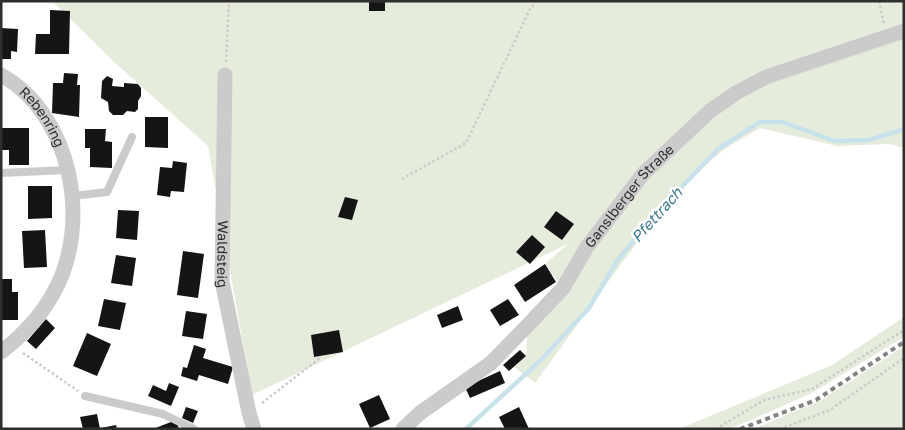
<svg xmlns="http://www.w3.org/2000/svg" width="905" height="430" font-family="'Golos Text',sans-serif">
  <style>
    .green { fill: #e6ecdc }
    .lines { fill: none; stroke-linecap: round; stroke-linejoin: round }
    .stream { stroke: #c8e2eb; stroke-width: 4.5 }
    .building { fill: #151515 }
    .path { stroke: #cbcbcb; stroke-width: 2.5; stroke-dasharray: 2.5 2.5; stroke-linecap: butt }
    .service { stroke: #cbcbcb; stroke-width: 8 }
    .minor { stroke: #cbcbcb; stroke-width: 15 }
    .rail { stroke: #838383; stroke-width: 4; stroke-dasharray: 5 4; stroke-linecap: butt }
    .labels { text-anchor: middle; stroke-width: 5; stroke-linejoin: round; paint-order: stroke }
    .street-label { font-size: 14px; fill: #2e2e2e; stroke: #fff }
    .water-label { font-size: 15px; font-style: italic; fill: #3d7b90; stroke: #fff }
  </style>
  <rect width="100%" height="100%" fill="#fff"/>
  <path class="green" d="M52,1H904V148L889,144L837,146L760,128C746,137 728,145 715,157C644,222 593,306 535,383L514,367L526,356L528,325L563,289L545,264L568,244L252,395L208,146L113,61Z
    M904,317V337L812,393L751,420L729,429H679L832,365Z
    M904,346V429H753L820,401Z"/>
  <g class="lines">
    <path class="stream" d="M466,429L540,361L589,308L617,261L652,218L718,149L760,122H782L835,141L869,140L904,129"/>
  </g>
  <path class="building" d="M369,1H385V11H369Z
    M50,10L70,11L69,54H35L36,34H50Z
    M1,28L18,29L17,52L11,51V59H1Z
    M64,73L78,74L77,85H80L79,117L52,113L53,83H63Z
    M107,76L113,79L112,86L124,87V83L138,84L141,88V96L138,101V109L135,112L127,111L123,115H113L109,111L108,102L101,98L102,81Z
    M145,117H168V148L145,147Z
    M1,128H29V165H9V150H1Z
    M85,129H106L105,141L112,142V168L90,167V148H85Z
    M173,161L187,163L184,192L171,191L170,197L157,195L160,167L172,168Z
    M28,186H52V218L28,219Z
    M345,197L358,200L352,220L338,217Z
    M118,210L139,211L137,240L116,238Z
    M556,211L574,224L562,240L544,227Z
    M45,230L47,267L24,268L22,231Z
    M532,235L545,247L530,264L516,252Z
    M183,251L204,254L198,298L177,295Z
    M116,255L136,258L132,286L111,283Z
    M545,264L556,282L525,302L514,285Z
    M1,279H12V292H18V320H1Z
    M104,299L126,303L120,330L98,326Z
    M508,299L519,315L500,326L490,310Z
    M458,306L463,320L442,328L437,315Z
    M186,311L207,314L203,339L182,336Z
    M46,319L55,328L36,349L27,341Z
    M339,330L343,352L314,357L311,335Z
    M87,333L111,344L97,376L73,366Z
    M194,345L206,349L203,358L233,367L228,384L199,375L197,381L181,376L183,367L187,368Z
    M520,350L526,356L509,371L503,365Z
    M500,371L505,383L470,398L465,387Z
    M169,383L179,387L171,406L148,396L153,385L166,391Z
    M379,395L390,419L370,428L359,404Z
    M186,407L198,411L193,423L182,418Z
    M519,407L529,429H505L499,417Z
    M97,414L100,429H83L80,417Z
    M176,420L179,429H153Z
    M116,425L117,429H101V428Z"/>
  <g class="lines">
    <path class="path" d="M879,1L884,24
      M226,62L229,1
      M402,179L466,143L530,9L537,1
      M23,353L78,391
      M262,403L320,358
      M716,429L764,400L812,389L904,330
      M780,429L830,410L904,358"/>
    <path class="service" d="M1,173L67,170
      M73,196L107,192L132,137
      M85,396L163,414L194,429"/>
    <g class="minor">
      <path id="s1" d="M1,75C72,114 92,224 54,292C41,316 22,336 1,352"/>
      <path id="s2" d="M225,75L222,281L249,413L254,429"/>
      <path id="s3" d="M403,429L420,413L491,363L528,325L563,288L587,247L643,174L710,111L736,93L766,77L904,31"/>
    </g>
    <path class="rail" d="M740,429L816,400L904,342"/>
  </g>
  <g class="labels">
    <g class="street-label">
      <text dy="5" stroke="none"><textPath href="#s1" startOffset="60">Rebenring</textPath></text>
      <text dy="5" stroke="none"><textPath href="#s3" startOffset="328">Ganslberger Straße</textPath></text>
      <text dy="5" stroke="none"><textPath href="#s2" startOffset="179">Waldsteig</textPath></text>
    </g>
    <g class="water-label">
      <text transform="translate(657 215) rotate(-48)" y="5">Pfettrach</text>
    </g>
  </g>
  <rect width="905" height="430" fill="none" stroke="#2e2e2e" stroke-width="5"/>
</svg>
